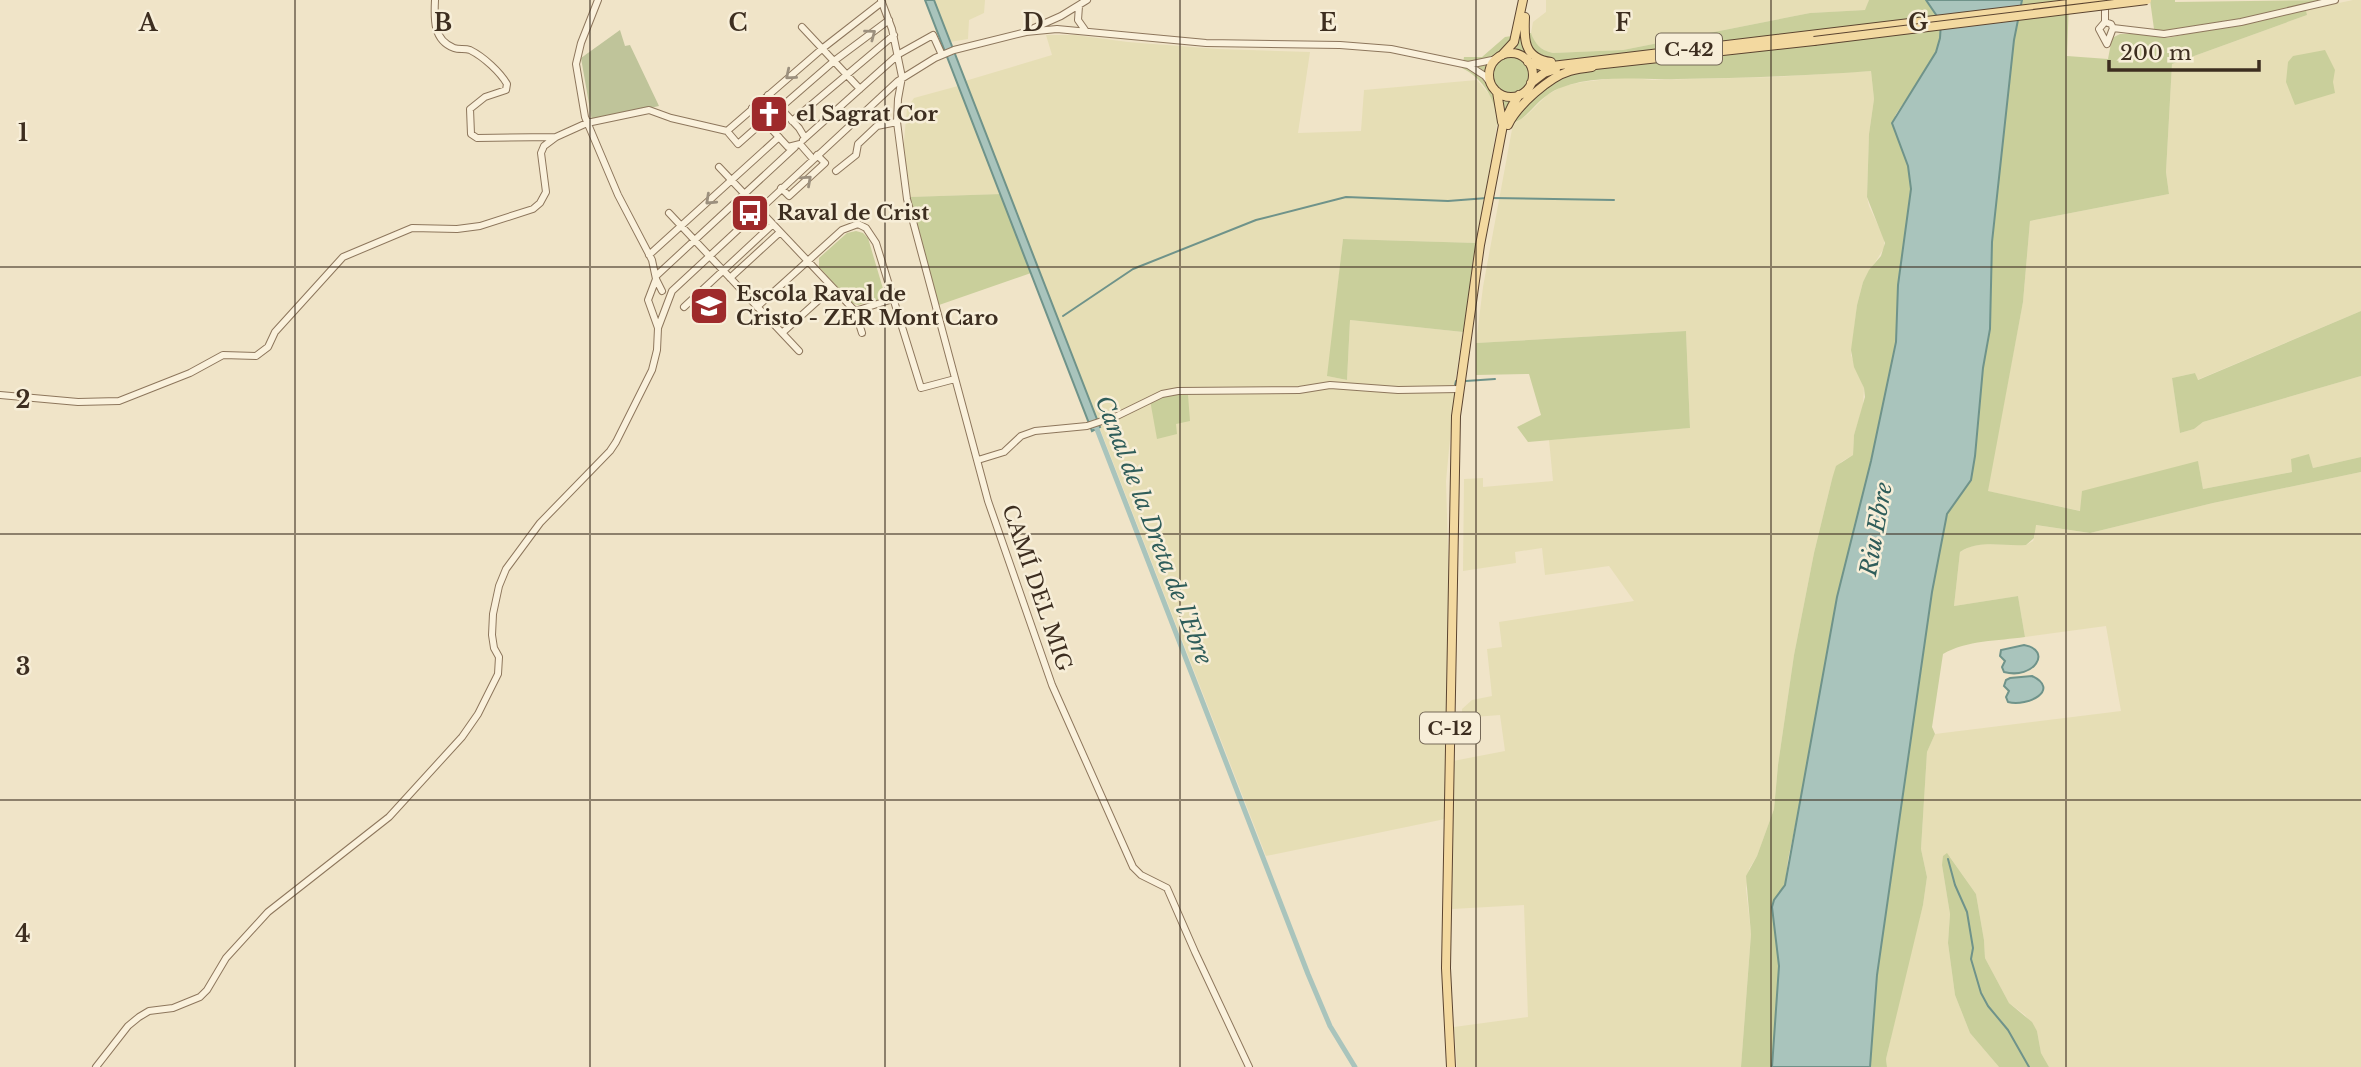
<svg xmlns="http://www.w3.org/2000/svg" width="2361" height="1067" font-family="'Libre Baskerville',serif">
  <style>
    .farmland { fill: #e6deb5 }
    .green { fill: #c9cf9b }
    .cemetery { fill: #bfc49a }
    .water { fill: #a9c4bc; stroke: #6f938a; stroke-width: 2 }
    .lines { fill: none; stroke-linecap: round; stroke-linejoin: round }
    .stream { stroke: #6f938a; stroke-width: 2 }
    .canal { stroke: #a9c4bc; stroke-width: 5 }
    .minor-casing { stroke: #8d765c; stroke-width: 8 }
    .major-casing { stroke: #5b4430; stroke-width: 10 }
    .minor { stroke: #faf1dc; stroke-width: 6 }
    .major { stroke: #f3d9a0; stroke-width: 8 }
    .major-bridge-casing { stroke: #5b4430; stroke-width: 10; stroke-linecap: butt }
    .major-bridge { stroke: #f3d9a0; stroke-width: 8 }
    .oneway { stroke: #9c907e }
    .grid { fill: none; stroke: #3d2e20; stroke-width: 2; stroke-opacity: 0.55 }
    .labels { text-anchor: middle; stroke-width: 5; stroke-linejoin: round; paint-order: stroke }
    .shield { fill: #f7eed8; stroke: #756857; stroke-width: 2 }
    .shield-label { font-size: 19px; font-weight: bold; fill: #3d2e20 }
    .poi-label { font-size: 21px; font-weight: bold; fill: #3d2e20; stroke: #f7eed8; text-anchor: start }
    .street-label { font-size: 21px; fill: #3d2e20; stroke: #f7eed8 }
    .water-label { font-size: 23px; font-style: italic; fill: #2f5d5a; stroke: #f7eed8 }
    .grid-label { font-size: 23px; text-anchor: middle; font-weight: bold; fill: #3d2e20; stroke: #f7eed8; stroke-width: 5; stroke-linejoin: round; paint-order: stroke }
  </style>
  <rect width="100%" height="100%" fill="#f0e4c8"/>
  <path class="farmland" d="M934,0H985L984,13L969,20L968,39L950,42Z
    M1546,0H1869L1866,10L1810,13L1623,50L1553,53L1546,51L1535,44L1531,33L1533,22L1546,12Z
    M2353,0H2361V311L2197,380L2195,373L2172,378L2180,433L2194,429L2203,422L2361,376V457L2313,468L2309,454L2292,472L2203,489L2198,462L2081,511L1987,491L2023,302L2030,221L2169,194L2166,172L2172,64L2307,15L2306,10Z
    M1046,35H1075L1128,42L1218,49L1310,52L1298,133L1361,131L1364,90L1477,80L1493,99L1497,109V125L1477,243L1343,239L1328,376L1347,380L1350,320L1463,332L1456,376L1446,481L1449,585L1445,819L1266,856L965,81L1052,55Z
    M1871,71L1874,99L1869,134L1867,197L1869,206L1884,238V248L1863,282L1857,305L1851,355L1864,388L1863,406L1854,435L1853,455L1841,462L1832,479L1814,553L1794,655L1778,765L1774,809L1757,856L1749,869L1746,889L1751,933L1741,1067H1457L1454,1027L1528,1017L1524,905L1452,909L1453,761L1505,751L1500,715L1462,718V709L1472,700L1492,696L1487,649L1502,647L1499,622L1634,601L1609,566L1545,575L1542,548L1515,552L1516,563L1463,571L1464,479L1483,478V487L1553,481L1549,440L1690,428L1686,331L1476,343L1483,287L1513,124L1527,115L1547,95L1563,86L1583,82L1625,77L1652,80L1776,77Z
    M958,86L1001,194L909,197L903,152L907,108L914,98Z
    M2361,472V1067H2049L2041,1053L2037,1031L2025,1015L2009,1003L1985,958L1984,940L1976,894L1950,857L1942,865L1950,914L1948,943L1955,995L1970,1033L1999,1067H1887L1886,1059L1908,962L1923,905L1927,877L1921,849L1927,752L1935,734L2121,711L2106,626L2025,637L2018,596L1954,606L1960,552L1969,547L1983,544L2026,545L2033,541L2035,536V525L2090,533L2213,503Z"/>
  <path class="green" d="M1869,0H1926C1930,8 1938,14 1941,23C1948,51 1908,94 1895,116L1910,173L1911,197L1898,285L1896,342L1788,860L1785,885L1774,900L1772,907L1779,966L1772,1067H1741L1751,934L1746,876L1757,856L1774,809L1778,765L1794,655L1814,553L1832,479L1836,466L1853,455L1854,435L1865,397L1864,388L1854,367L1851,350L1857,305L1863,282L1869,270L1881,256L1885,243L1867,197L1869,134L1874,99L1871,71C1806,76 1741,78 1677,79C1644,80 1613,76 1580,82C1568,85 1556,88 1546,96C1525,112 1527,124 1497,125C1497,101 1484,79 1462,68L1464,57H1482L1505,37L1531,33C1535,44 1540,50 1553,53L1623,50L1810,13L1865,10Z
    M2022,0H2069L2067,56L2108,59L2112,38L2120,34H2138L2167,38L2306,10L2307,15L2172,64L2166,172L2169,194L2030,221L2023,302L1988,491L2080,511L2082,491L2198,461L2203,489L2292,472L2291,459L2309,454L2313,468L2361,457V472L2213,503L2090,533L2036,525L2034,538L2026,545C2004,547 1980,539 1960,552L1954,606L2018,596L2025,637C1998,641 1967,640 1943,654L1932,727L1935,734L1927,752L1921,849L1927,877L1923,905L1886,1059L1887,1067H1870L1877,975L1932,592L1947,514L1971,480L1975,456L1983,368L1990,329L1992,242L2014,40Z
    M2150,0H2175V2L2329,0L2238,20L2160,32L2154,29Z
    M2325,50L2335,70L2333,82L2335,93L2295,105L2286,82L2288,62L2293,56Z
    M1001,194L1031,273L939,305L909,197Z
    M856,231L863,233L868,238L884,292L881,299L858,305L852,303L819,267V258L847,233Z
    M1343,239L1477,243L1463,332L1350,320L1347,380L1327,376Z
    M2361,311V376L2203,422L2194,429L2180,433L2172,378L2195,373L2198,380Z
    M1686,331L1690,428L1528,442L1517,427L1541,415L1529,374L1476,375V343Z
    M1166,395H1188L1190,421L1176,424L1177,434L1157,439L1150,400Z
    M1947,853L1976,894L1984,940L1985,958L2009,1003L2032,1022L2037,1031L2041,1053L2049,1067H1999L1970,1033L1955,995L1948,943L1950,914L1942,865L1943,856Z"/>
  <path class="cemetery" d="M620,30L625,46L630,45L659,106L592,121L581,58Z"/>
  <path class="water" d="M925,0H934L1100,427L1092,431Z
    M1926,0H2022L2014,40L1992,242L1990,329L1983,368L1975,456L1971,480L1947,514L1932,592L1877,975L1870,1067H1772L1779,966L1772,907L1774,900L1785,885L1837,597L1871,461L1896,342L1898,285L1911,189L1908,166L1892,123L1936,52L1940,38L1941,22Z
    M2024,645C2053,650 2034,680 2004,672L2002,667L2005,661L2000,656L2001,650Z
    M2032,676C2061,690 2028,707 2008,702L2006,697L2009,691L2004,686L2006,680L2010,678Z"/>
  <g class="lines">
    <path class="stream" d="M1492,198L1614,200
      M1063,316L1133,269L1256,220L1346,197L1448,201L1487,198
      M1466,381L1495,379
      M1455,385L1456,381
      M1948,859L1955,885L1967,912L1973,948L1971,959L1981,993L1988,1006L2008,1030L2029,1067"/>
    <path class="canal" d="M1095,424L1308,974L1330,1026L1355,1067"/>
    <g class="minor-casing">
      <path id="minor" d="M435,0C434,19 433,40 454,48C459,50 465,48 470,50C484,57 500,72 507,84L506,90L485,97L470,109L471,134L477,138L556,137L587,123L649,110L671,118L727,131
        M598,0L581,43L576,64L585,117L618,195L652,260L656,279L662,291
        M881,0L892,29L902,77L898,99L897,122L907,199L988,501L1052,685L1133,867L1141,875L1167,888L1195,952L1249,1067
        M1079,6L1078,20L1085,30
        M2105,22L2111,24L2113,28L2164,34L2241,22L2335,0
        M2105,22L2099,29L2107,44L2113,28
        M2105,22V0
        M802,27L860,89
        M1034,28L1061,16L1087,0
        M1468,65L1497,59
        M768,95L799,128L805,138L803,140
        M752,108L788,147L800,144L813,159
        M780,108L834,61L889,20
        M792,121L894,35
        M727,131L823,48L882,2
        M727,131L738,144L764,121
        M805,138L899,54L933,35L942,55
        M719,167L855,311L893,299
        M836,171L856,155L858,144L877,126L897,122
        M781,188L789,196L825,163L817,155
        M669,213L799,351
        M649,255L779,137
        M656,276L795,147
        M730,278L779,233
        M656,279L648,300L658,328
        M684,307L772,225
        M757,307L842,230L858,224L866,228L876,243L921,388L955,379
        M855,311L862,333
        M782,333L832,288
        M0,395L78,402L119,401L190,373L223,355L256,356L268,347L275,332L343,257L412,228L457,229L480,226L533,209L540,203L546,192L541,153L544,146L556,137
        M978,460L1004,452L1021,436L1035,431L1087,426L1117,416L1162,394L1178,391L1299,390L1330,385L1398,390L1459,389
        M96,1067L128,1026L139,1017L149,1011L173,1008L200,997L207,990L226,958L268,912L389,817L462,737L478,714L498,674L499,657L494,648L492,635L493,614L499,586L506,569L540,523L610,451L616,442L652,370L657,350L658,328L672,291L898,81L935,58L954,50L1026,32L1057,29L1206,43L1340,45L1391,49L1468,65L1485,76L1491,84"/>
    </g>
    <g class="major-casing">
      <path id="major" d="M1525,17C1524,39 1523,58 1551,62
        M1489 75a22 22 0 1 1 44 0a22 22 0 1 1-44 0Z
        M1502,55L1514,42L1523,0
        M1528,62L1541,66H1552L2101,0
        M1586,66L1814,41
        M1531,83L1544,73L1556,69
        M1497,92L1502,122
        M1508,125C1517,106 1549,77 1570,71C1577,69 1584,68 1592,67
        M1451,1067L1446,968L1456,416L1480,245L1503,125L1512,106L1519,95"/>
    </g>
    <use href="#minor" class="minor"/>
    <use href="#major" class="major"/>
    <g class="major-bridge-casing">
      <path id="major-bridge" d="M1814,41L2147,0"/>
    </g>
    <use href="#major-bridge" class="major-bridge"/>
  </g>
  <defs><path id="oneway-chevron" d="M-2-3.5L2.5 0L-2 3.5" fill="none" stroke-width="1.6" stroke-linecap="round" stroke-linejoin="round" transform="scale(1.75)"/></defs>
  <g class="oneway">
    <use href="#oneway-chevron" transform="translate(871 34) rotate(-37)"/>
    <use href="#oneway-chevron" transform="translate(790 75) rotate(140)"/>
    <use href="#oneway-chevron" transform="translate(807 180) rotate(-42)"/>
    <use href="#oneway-chevron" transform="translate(710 200) rotate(137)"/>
  </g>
  <path class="grid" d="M295,0V1067M590,0V1067M885,0V1067M1180,0V1067M1476,0V1067M1771,0V1067M2066,0V1067M0,267H2361M0,534H2361M0,800H2361"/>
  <defs>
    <g id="church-square" transform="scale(2.0125)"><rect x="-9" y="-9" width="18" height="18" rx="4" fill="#9e2a2b" stroke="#f7eed8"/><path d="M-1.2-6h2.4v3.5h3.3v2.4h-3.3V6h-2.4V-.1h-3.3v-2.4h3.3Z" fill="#fff"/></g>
    <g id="bus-square" transform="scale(2.0125)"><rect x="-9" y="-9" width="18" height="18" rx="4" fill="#9e2a2b" stroke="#f7eed8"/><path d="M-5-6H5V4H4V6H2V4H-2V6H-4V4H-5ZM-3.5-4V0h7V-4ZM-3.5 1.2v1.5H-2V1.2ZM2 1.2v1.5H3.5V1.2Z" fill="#fff"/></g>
    <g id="school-square" transform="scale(2.0125)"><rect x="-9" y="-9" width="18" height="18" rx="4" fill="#9e2a2b" stroke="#f7eed8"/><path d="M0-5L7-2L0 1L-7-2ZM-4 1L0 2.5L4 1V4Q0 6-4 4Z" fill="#fff"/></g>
  </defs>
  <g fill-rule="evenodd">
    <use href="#church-square" x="769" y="114"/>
    <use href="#bus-square" x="750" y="213"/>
    <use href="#school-square" x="709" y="306"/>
  </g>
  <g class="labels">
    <g class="shield">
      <rect x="1656" y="33.5" width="66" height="31" rx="5"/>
      <rect x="1420" y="712.5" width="60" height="31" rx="5"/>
    </g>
    <g class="shield-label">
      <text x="1689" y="56">C-42</text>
      <text x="1450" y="735">C-12</text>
    </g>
    <g class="poi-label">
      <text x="796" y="121">el Sagrat Cor</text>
      <text x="777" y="220">Raval de Crist</text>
      <text x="736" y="301">Escola Raval de<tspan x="736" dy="24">Cristo - ZER Mont Caro</tspan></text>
    </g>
    <g class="street-label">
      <text transform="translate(1037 588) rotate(71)" y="7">CAMÍ DEL MIG</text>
    </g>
    <g class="water-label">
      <text transform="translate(1876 529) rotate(-80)" y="8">Riu Ebre</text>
      <text transform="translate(1154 530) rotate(69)" y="8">Canal de la Dreta de l'Ebre</text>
    </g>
  </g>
  <g class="grid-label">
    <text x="148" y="31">A</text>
    <text x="443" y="31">B</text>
    <text x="738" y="31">C</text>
    <text x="1033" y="31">D</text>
    <text x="1328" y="31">E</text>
    <text x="1623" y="31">F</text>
    <text x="1918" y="31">G</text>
    <text x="23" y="141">1</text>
    <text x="23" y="408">2</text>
    <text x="23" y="675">3</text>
    <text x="23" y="942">4</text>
  </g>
  <path d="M2109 60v10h150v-10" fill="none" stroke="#3d2e20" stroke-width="3.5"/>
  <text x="2120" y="60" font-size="21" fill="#3d2e20" stroke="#f7eed8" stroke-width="5" paint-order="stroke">200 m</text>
</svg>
